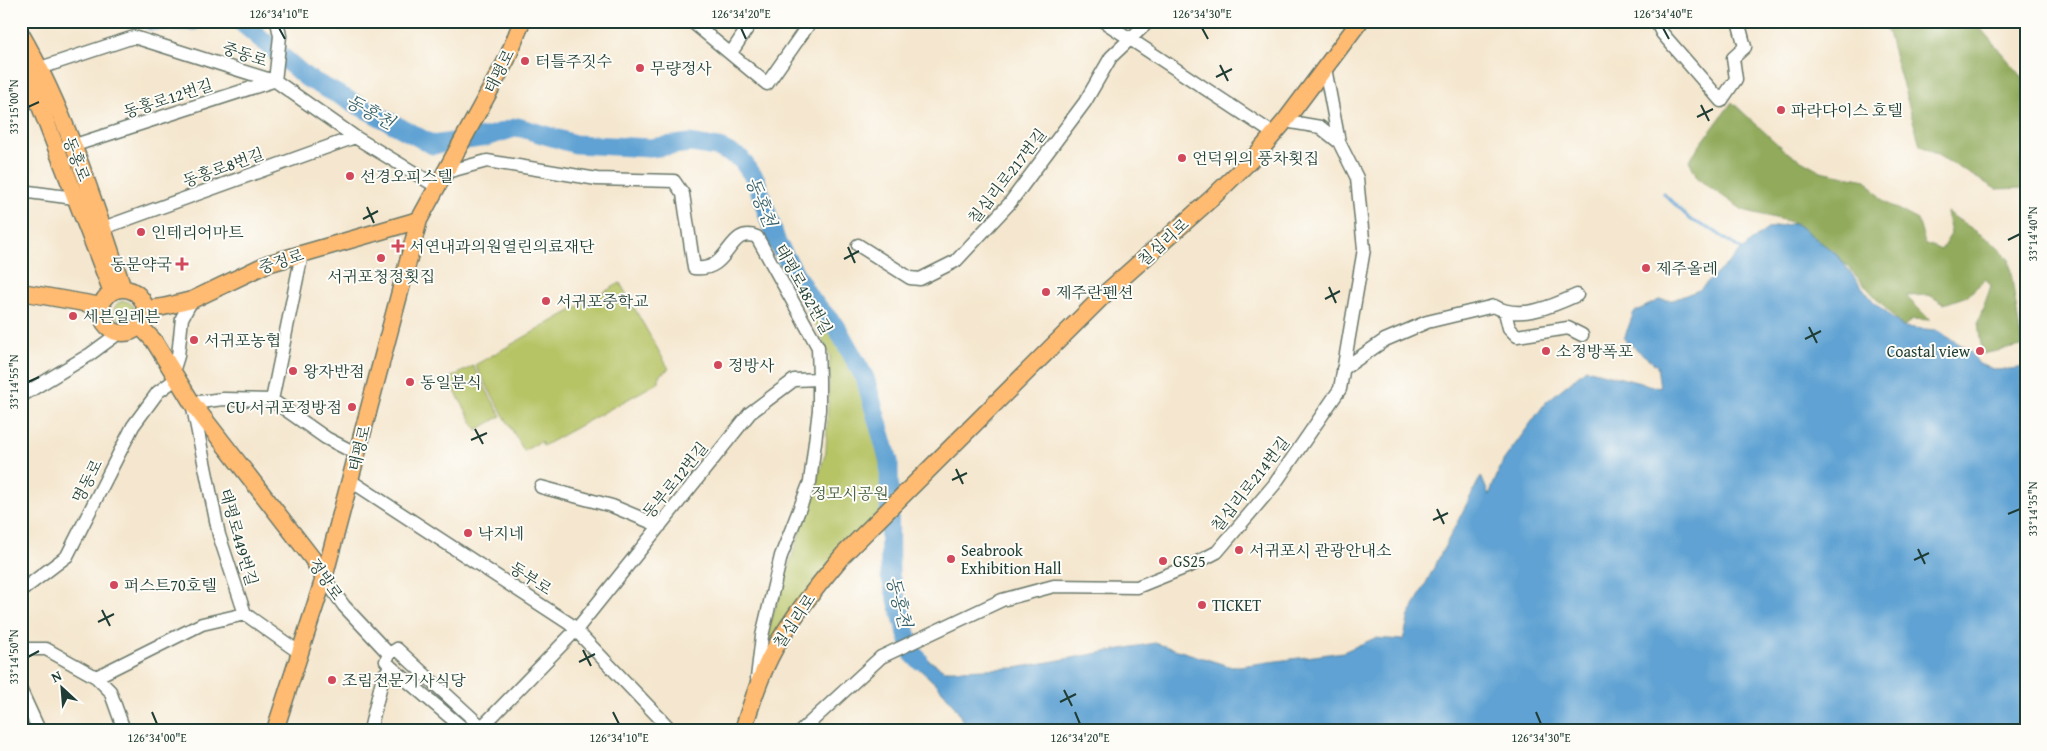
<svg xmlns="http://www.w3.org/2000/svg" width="2047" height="751" font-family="'Gentium Book Plus','Noto Serif KR',serif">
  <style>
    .green { fill: #b7c466; stroke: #6b804d }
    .forest { fill: #91aa5b; stroke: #587448 }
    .water { fill: #5ea2d3; stroke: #3e7084 }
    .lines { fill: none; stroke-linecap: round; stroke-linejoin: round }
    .stream { stroke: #5ea2d3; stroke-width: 3 }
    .river { stroke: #5ea2d3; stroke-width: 19 }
    .minor-casing { stroke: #6a786a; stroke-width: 15 }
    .major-casing { stroke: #6a786a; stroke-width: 19 }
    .minor { stroke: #fff; stroke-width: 12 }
    .major { stroke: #ffbb71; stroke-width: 16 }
    .ticks { fill: none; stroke: #1f3d34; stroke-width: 2 }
    .poi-dot { fill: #d1495b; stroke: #fdfcf7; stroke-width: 2 }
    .labels { text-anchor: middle; stroke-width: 4; stroke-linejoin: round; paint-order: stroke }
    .street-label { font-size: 16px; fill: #1f3d34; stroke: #fdfcf7 }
    .poi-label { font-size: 16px; fill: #1f3d34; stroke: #fdfcf7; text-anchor: start }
    .park-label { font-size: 16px; fill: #455f40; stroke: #fdfcf7 }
    .water-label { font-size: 18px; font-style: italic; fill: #35606c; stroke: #fdfcf7 }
    .neatline { fill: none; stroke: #1f3d34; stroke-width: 2 }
    .ticks-label { font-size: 12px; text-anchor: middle; fill: #1f3d34 }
  </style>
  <rect width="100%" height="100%" fill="#fdfcf7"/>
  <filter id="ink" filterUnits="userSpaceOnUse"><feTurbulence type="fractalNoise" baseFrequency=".02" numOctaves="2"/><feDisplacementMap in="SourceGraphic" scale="10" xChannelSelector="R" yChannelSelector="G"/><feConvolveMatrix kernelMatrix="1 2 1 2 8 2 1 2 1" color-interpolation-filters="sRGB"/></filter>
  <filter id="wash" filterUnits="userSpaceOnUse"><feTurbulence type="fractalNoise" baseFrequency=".0096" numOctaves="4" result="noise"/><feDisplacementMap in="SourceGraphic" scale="20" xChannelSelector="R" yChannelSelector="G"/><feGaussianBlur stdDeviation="1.12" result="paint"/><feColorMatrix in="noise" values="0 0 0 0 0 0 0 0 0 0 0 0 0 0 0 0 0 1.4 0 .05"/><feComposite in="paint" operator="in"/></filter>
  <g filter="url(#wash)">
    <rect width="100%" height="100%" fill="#f5e7cf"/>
    <path class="green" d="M783,254L859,374L889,503L760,655L826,452L830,356Z
      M620,283L669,369L659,375V382L543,446L541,441L524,451L475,365Z
      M114 311a10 10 0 1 1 20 0a10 10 0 1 1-20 0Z
      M473,366L501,416L477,430L448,379Z"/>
    <path class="forest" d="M1879,21H1974L2026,81V188L1996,189L1920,145L1888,33Z
      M1732,102L1785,151L1821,171L1866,180L1884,202L1918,220L1925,243L1941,250L1951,234L1947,212L1992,242L2009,259L2022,346L1982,354L1978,322L1991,286L1986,279L1967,296L1944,304L1929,295L1906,296L1930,320L1913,319L1903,327L1835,253L1795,223L1743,210L1698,179L1689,160Z"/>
    <path class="water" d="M1795,223L1835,253L1874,302L1903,327L1936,330L1968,349L1979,364L1997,370L2019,368L2026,364V730H965C959,701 927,676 906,657L913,650L944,670H957L1015,668L1155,643L1232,667L1343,652L1375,638L1403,640L1409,616L1481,476L1489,495L1503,461L1546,402L1586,369L1660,388L1657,366L1624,339L1634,312L1659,300H1673L1699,290L1755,238L1769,228Z"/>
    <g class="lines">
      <path class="stream" d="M1663,193L1691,220L1714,231L1742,250"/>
      <path class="river" d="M151,21H194
        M240,21L307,78L433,145L486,137L518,127L575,144L650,148L690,143L720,148L741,159L756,180L777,243L809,297L837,328L865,378L889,461L890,576L913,654L919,660"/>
    </g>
  </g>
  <g filter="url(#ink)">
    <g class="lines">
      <g class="minor-casing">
        <path id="minor" d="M691,21L767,84L811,21
          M1103,21L1274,134
          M1656,21L1662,33L1721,101L1736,79L1733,58L1745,47L1738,21
          M731,53L752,21
          M31,71L134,37L277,82L355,137L436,186
          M275,81L280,36L277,21
          M1285,121L1320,127L1339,142
          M72,146L273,81
          M443,173L487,161L597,179L674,181L683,194L694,268C731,273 727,225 757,237L818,347L819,379V410L810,482L781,556L762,636L757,678
          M21,191L82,199
          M103,228L355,137
          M858,245L910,278L920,279L956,261L1009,204L1085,102L1111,57L1149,21
          M1505,312L1509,328L1517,336L1568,328L1582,335
          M1343,369L1385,340L1427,322L1494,306C1519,321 1553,306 1577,295
          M173,372L178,356L182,318L192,300
          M21,396L89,355L119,333
          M272,400L302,254
          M351,481L570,624L671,730
          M541,487L612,506L660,526
          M324,578L344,606L389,654
          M21,591L67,556L133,426L158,392L176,379
          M21,649H46L96,677L110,691L124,730
          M300,653L245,614L219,535L192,403L223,399L272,400L326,438L357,454
          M389,654L397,649L485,730
          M389,654L386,661L391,667L465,730
          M96,677L202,624L245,614
          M21,691L39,730
          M370,730L383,676L391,667
          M479,730L576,630L750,413L794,380L819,379
          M802,730L881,657L1002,600L1054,586L1137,587L1194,564L1217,552L1274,485L1340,389L1364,249L1357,178L1339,142L1325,68"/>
      </g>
      <g class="major-casing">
        <path id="major" d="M21,34C66,112 95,204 123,289
          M21,65L33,88L112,292
          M101 311a22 22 0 1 1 44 0a22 22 0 1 1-44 0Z
          M21,292L102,306
          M146,309L163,307L192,300L267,264L419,220
          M140,326L154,341L192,403L312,558L324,578
          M275,730L324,578L419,220L507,59L522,21
          M743,730C752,702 761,673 775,648C794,614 819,584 843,555L1110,289L1212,198L1257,154L1285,121L1360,21"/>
      </g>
      <use href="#minor" class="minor"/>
      <use href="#major" class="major"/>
    </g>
  </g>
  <path class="ticks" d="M279,28L285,39M741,28L746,39M1202,28L1208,39M1663,28L1669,39M1220,65L1228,81M1216,77L1232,69M1701,105L1709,121M28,107L39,102M1697,117L1713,109M367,207L374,223M363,219L378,211M2008,240L2020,234M848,247L855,263M844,259L859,251M1329,287L1336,303M1325,299L1340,291M1809,327L1817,343M1805,339L1821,331M28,382L39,377M475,429L483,444M471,440L487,433M956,469L963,484M952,480L967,473M1437,509L1444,524M2008,514L2020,509M1433,520L1448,513M1918,549L1925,564M1914,560L1929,553M102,610L110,626M98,622L114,614M583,650L591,666M28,657L39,651M579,662L595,654M1064,690L1072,706M1060,702L1076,694M152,712L157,724M613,712L619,724M1075,712L1080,724M1536,712L1541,724"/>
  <g class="poi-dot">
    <circle cx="525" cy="61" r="5"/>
    <circle cx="640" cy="68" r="5"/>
    <circle cx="1781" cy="110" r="5"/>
    <circle cx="1182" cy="158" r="5"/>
    <circle cx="350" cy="176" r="5"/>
    <circle cx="141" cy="232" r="5"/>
    <path d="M395.5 238.5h5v5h5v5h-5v5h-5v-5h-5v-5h5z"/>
    <circle cx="381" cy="258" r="5"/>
    <path d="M179.5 256.5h5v5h5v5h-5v5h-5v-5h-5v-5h5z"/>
    <circle cx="1646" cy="268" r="5"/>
    <circle cx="1046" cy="292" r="5"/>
    <circle cx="546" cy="301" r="5"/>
    <circle cx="73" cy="316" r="5"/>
    <circle cx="194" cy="340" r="5"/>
    <circle cx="1546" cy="351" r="5"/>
    <circle cx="1980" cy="351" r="5"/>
    <circle cx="718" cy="365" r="5"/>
    <circle cx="293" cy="371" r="5"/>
    <circle cx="410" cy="382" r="5"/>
    <circle cx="352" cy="407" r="5"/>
    <circle cx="468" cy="533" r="5"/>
    <circle cx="1239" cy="550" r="5"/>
    <circle cx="951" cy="559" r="5"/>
    <circle cx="1163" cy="561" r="5"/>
    <circle cx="114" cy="585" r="5"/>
    <circle cx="1202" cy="605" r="5"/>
    <circle cx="332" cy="680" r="5"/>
  </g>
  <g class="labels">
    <g class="street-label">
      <text transform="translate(245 54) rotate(18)" y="6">중동로</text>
      <text transform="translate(499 71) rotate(-63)" y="6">태평로</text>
      <text transform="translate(168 98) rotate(-18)" y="6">동홍로12번길</text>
      <text transform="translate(77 159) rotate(69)" y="6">동홍로</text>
      <text transform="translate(223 167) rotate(-20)" y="6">동홍로8번길</text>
      <text transform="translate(1007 176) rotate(-52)" y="6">칠십리로217번길</text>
      <text transform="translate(1163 242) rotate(-42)" y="6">칠십리로</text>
      <text transform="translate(281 261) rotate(-18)" y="6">중정로</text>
      <text transform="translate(804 289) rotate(61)" y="6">태평로482번길</text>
      <text transform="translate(359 448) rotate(-76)" y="6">태평로</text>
      <text transform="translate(675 480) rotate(-51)" y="6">동부로12번길</text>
      <text transform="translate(87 481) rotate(-63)" y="6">명동로</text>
      <text transform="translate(1250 484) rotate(-52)" y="6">칠십리로214번길</text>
      <text transform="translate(239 537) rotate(74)" y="6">태평로449번길</text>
      <text transform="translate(531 578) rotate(33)" y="6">동부로</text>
      <text transform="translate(326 579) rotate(55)" y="6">정방로</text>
      <text transform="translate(794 621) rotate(-56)" y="6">칠십리로</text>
    </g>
    <g class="poi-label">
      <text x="535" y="67">터틀주짓수</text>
      <text x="650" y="74">무량정사</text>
      <text x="1791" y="116">파라다이스 호텔</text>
      <text x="1192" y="164">언덕위의 풍차횟집</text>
      <text x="360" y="182">선경오피스텔</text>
      <text x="151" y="238">인테리어마트</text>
      <text x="409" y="252">서연내과의원열린의료재단</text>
      <text x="172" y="270" text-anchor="end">동문약국</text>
      <text x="1656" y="274">제주올레</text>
      <text x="381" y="282" text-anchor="middle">서귀포청정횟집</text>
      <text x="1056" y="298">제주란펜션</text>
      <text x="556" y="307">서귀포중학교</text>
      <text x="83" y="322">세븐일레븐</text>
      <text x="204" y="346">서귀포농협</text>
      <text x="1556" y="357">소정방폭포</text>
      <text x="1970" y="357" text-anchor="end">Coastal view</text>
      <text x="728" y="371">정방사</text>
      <text x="303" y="377">왕자반점</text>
      <text x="420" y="388">동일분식</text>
      <text x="342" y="413" text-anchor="end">CU 서귀포정방점</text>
      <text x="478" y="539">낙지네</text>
      <text x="961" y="556">Seabrook<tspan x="961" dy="18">Exhibition Hall</tspan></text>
      <text x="1249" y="556">서귀포시 관광안내소</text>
      <text x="1173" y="567">GS25</text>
      <text x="124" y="591">퍼스트70호텔</text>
      <text x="1212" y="611">TICKET</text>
      <text x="342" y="686">조림전문기사식당</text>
    </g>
    <g class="park-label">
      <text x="850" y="499">정모시공원</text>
    </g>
    <g class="water-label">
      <text transform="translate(370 112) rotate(28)" y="6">동홍천</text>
      <text transform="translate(761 202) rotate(68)" y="6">동홍천</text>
      <text transform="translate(899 602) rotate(75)" y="6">동홍천</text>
    </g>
  </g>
  <rect width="2047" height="751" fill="none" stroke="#fdfcf7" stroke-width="55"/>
  <g transform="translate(62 688) rotate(334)" stroke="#fdfcf7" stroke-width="4" paint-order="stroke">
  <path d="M0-4L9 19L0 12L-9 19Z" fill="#1f3d34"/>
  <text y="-8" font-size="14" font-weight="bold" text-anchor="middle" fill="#1f3d34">N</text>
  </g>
  <rect x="28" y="28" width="1992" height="696" class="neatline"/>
  <g class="ticks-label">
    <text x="279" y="18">126°34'10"E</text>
    <text x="741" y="18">126°34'20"E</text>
    <text x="1202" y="18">126°34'30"E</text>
    <text x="1663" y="18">126°34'40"E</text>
    <text transform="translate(14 107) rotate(-90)" y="4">33°15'00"N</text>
    <text transform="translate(2033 234) rotate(-90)" y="4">33°14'40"N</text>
    <text transform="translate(14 382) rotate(-90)" y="4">33°14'55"N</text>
    <text transform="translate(2033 509) rotate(-90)" y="4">33°14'35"N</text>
    <text transform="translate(14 657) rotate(-90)" y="4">33°14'50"N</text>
    <text x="157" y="742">126°34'00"E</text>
    <text x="619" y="742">126°34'10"E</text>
    <text x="1080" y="742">126°34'20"E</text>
    <text x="1541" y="742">126°34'30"E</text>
  </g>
</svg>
